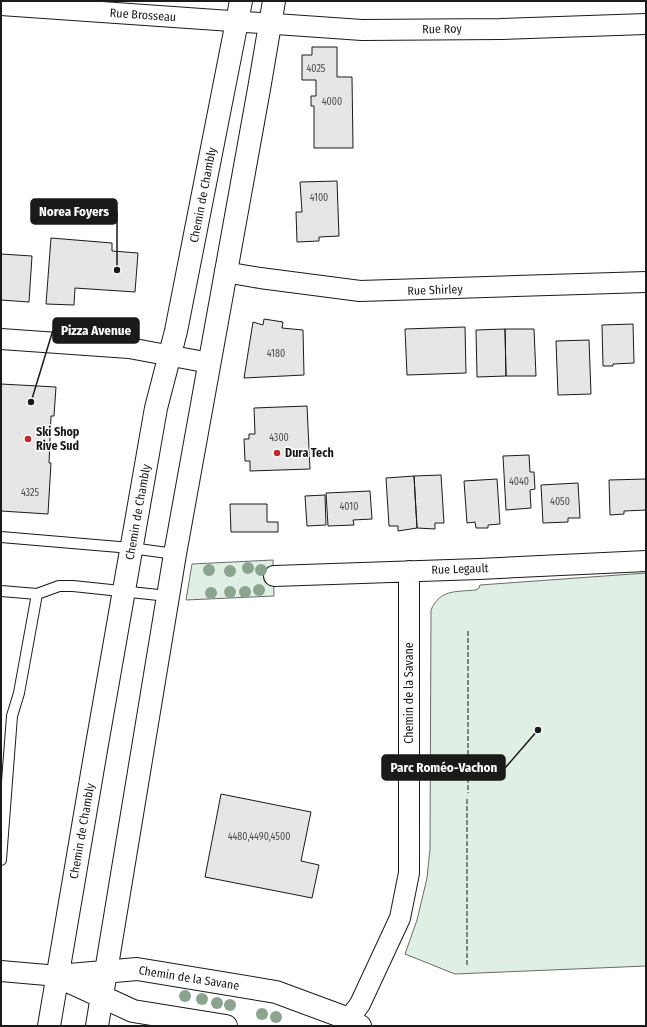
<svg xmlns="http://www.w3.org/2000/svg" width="647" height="1027" font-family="'Fira Sans Condensed',sans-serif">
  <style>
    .green { fill: #e0efe3; stroke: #6a6a6a }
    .building { fill: #e6e6e6; stroke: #1a1a1a }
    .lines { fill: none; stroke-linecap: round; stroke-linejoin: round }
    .lane-casing { stroke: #1a1a1a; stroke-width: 12 }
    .street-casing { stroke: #1a1a1a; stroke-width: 22 }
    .secondary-casing { stroke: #1a1a1a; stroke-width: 24 }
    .lane { stroke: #fff; stroke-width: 10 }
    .street { stroke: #fff; stroke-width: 20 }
    .secondary { stroke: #fff; stroke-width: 22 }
    .fence { stroke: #1a1a1a; stroke-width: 1; stroke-dasharray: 5 2; stroke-linecap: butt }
    .tree { fill: #8aa48f }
    .poi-dot { fill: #c62828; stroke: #fff; stroke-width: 1.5 }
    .labels { text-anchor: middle; stroke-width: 3; stroke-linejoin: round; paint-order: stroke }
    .number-label { font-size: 10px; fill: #4d4d4d }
    .street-label { font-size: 12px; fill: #1a1a1a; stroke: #fff }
    .poi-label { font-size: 12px; font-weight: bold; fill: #1a1a1a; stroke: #fff; text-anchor: start }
    .leader { fill: none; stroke: #1a1a1a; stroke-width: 1.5 }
    .callout-dot { fill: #1a1a1a; stroke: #fff; stroke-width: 1.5 }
    .callout { fill: #1a1a1a; stroke: #1a1a1a; stroke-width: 1.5 }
    .callout-label { font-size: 13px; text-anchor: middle; font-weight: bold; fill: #fff }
  </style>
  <rect width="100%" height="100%" fill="#fff"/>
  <path class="green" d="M273,560L274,596L186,600L192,564Z
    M646,573V966L455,974L405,954L417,920L427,878L430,849L431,610C440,589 456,592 476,590L479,588L480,585Z"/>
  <path class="building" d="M312,47H337V77H352L353,148H314V106H311V96H316V80H302V55H312Z
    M337,181L339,236L319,237V241L297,242L296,212H302L300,182Z
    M51,238L112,243V251L138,253L135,292L75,288L74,305L46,304Z
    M1,254L32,256L29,302L1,300Z
    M264,319L283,322L282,328L303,330L304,375L244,378L253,322L263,325Z
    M633,324L634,363L613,364V366H603L602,325Z
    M465,327L466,373L407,375L405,329Z
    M505,329L506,376L477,377L476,330Z
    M505,329H534L536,376H506Z
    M589,340L591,394L558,395L556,341Z
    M1,384L56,387L54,416H51L49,463H51L48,514L1,511Z
    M307,406L310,469L250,471V461H245L244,439H249V434H255L254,408Z
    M529,455L530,472H534L535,489L530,490L531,508L506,510L503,456Z
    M441,475L444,523H435V529L417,528L414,476Z
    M414,476L417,528L398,531V526H389L386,478Z
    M497,479L500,524L488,525V528H476L475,522L467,523L464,481Z
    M646,479V510L624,511V514L610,515L609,480Z
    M578,483L580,518H568V522L543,523L541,485Z
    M370,491L372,519L353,520L354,525L328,526L326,493Z
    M325,495L326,525L307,526L305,496Z
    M230,504H267V522H278V532H231Z
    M221,794L311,812L301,861L319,865L312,898L205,877Z"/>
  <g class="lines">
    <g class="lane-casing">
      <path id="lane" d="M1,537L131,548L175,554
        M1,591L37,594L19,693L12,716L1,860
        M37,594L59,586H73L168,596"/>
    </g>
    <g class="street-casing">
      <path id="street" d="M1,5L362,30L500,29L646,24
        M225,272L260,278L360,291L646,282
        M1,339L129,348L210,363
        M274,576L479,569L646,561
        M1,971L58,976
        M349,1019L360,1004L400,918L409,873V571"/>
    </g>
    <g class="secondary-casing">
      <path id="secondary" d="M58,976L137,969L276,992L349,1019L360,1026
        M59,977L133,1011L226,1026
        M49,1026L96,750L156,408L176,331L241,1
        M97,1026L175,554L259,89L274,1"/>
    </g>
    <use href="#lane" class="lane"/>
    <use href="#street" class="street"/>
    <use href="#secondary" class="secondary"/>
    <path class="fence" d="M468,631V758
      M468,764V793
      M467,965V798"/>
  </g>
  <g class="tree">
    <circle cx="248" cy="568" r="6"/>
    <circle cx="209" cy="570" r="6"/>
    <circle cx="261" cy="570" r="6"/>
    <circle cx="230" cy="571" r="6"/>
    <circle cx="259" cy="590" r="6"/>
    <circle cx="230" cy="592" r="6"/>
    <circle cx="245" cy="592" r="6"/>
    <circle cx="211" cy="593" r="6"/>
    <circle cx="185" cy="996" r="6"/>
    <circle cx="202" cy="999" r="6"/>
    <circle cx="217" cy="1003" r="6"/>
    <circle cx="230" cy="1005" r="6"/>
    <circle cx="262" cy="1014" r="6"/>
    <circle cx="276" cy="1017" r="6"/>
  </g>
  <g class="poi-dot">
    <circle cx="28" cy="439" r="4"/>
    <circle cx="277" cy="453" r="4"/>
  </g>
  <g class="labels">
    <g class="number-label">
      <text x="316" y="72">4025</text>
      <text x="332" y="105">4000</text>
      <text x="319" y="201">4100</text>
      <text x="276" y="357">4180</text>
      <text x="279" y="441">4300</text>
      <text x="519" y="485">4040</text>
      <text x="30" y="496">4325</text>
      <text x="560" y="505">4050</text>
      <text x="349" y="510">4010</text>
      <text x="259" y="840">4480,4490,4500</text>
    </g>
    <g class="street-label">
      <text transform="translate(143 15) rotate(4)" y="4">Rue Brosseau</text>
      <text transform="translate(442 29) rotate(-1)" y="4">Rue Roy</text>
      <text transform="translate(203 195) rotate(-79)" y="4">Chemin de Chambly</text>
      <text transform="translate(435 290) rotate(-2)" y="4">Rue Shirley</text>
      <text transform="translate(138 512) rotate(-80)" y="4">Chemin de Chambly</text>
      <text transform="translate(460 569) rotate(-2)" y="4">Rue Legault</text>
      <text transform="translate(409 693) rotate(-90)" y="4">Chemin de la Savane</text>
      <text transform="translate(82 831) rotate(-80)" y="4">Chemin de Chambly</text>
      <text transform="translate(189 978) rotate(9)" y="4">Chemin de la Savane</text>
    </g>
    <g class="poi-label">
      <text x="36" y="436">Ski Shop<tspan x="36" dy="14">Rive Sud</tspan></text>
      <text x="285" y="457">Dura Tech</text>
    </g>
  </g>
  <path class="leader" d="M117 270L117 211M31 402L53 330M538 730L505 768"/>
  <g class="callout-dot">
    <circle cx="117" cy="270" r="4"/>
    <circle cx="31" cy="402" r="4"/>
    <circle cx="538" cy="730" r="4"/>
  </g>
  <g class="callout">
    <rect x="31" y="199" width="86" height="25" rx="4"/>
    <rect x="53" y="318" width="86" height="25" rx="4"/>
    <rect x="382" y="755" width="123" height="25" rx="4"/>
  </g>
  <g class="callout-label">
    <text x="74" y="216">Norea Foyers</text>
    <text x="96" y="335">Pizza Avenue</text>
    <text x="444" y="772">Parc Roméo-Vachon</text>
  </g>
  <rect width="647" height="1027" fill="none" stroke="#1a1a1a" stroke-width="4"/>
</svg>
